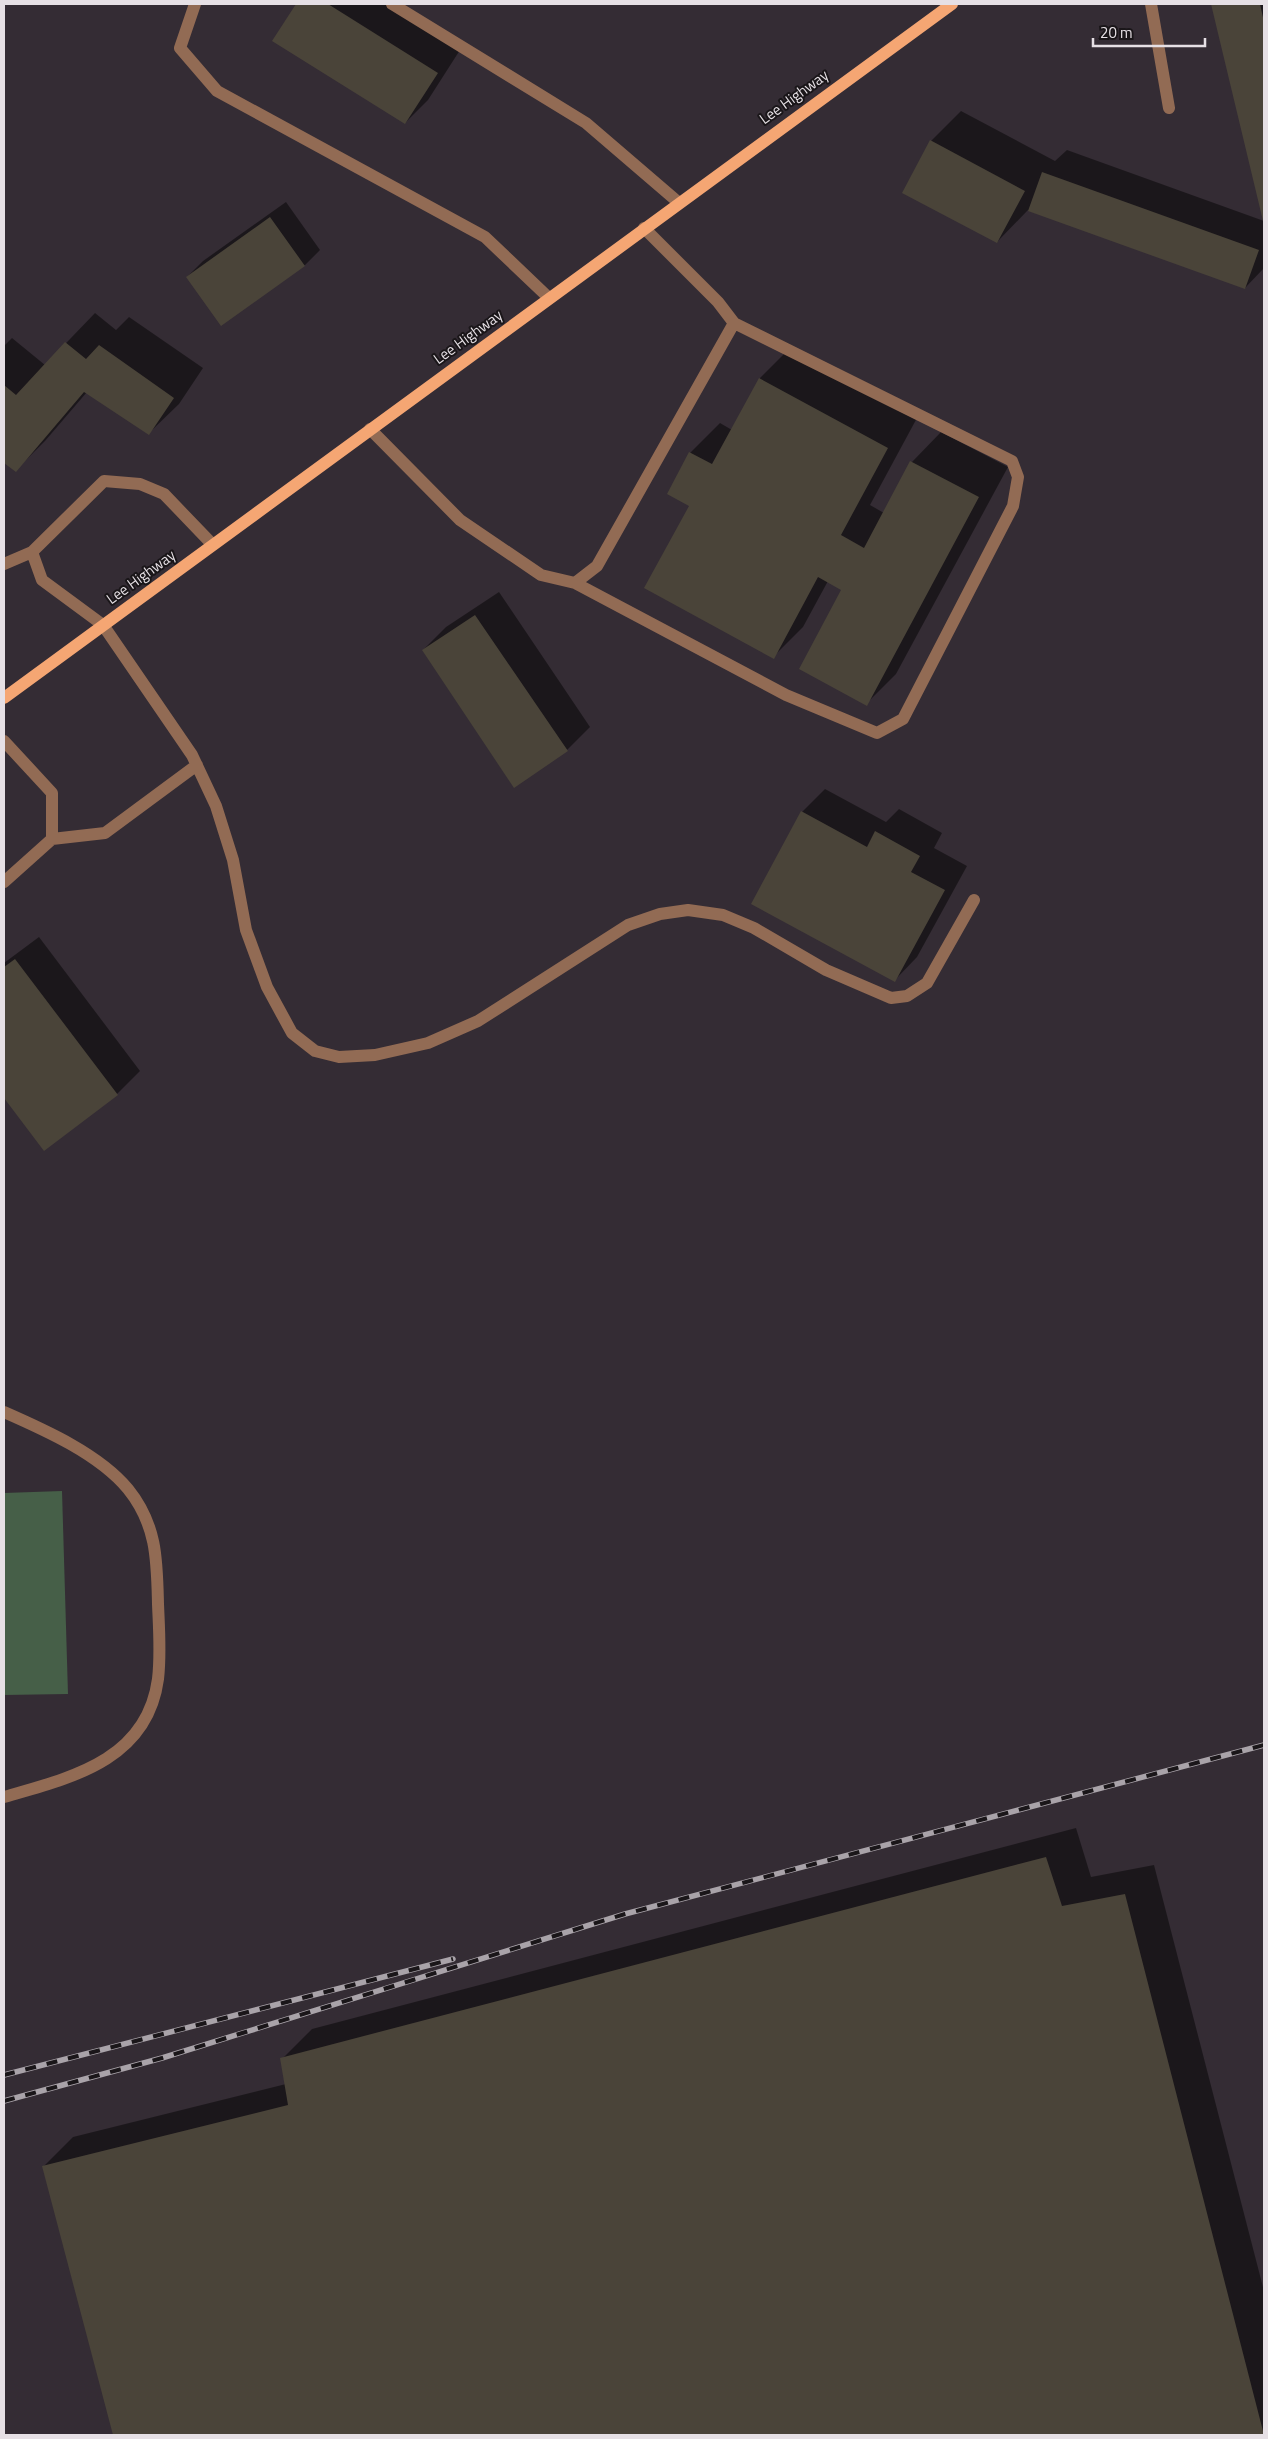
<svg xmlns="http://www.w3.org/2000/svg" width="1268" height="2439" font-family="'Titillium Web',sans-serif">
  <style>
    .green { fill: #465f48 }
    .shadow { fill: #0007 }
    .building { fill: #4a4439 }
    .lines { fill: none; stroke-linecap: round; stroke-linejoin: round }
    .minor { stroke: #926b54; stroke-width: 12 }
    .major { stroke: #f5a673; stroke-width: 12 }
    .rail-casing { stroke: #a9a3a9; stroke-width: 5.5 }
    .rail { stroke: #1a1619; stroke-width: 4; stroke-dasharray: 11; stroke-linecap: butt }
    .labels { text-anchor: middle; stroke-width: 4; stroke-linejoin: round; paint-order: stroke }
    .street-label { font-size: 15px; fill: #e6e0e5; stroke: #1a1619 }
  </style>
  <rect width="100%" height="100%" fill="#342c34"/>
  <path class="green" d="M62,1491L68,1694L4,1695V1493Z"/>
  <path class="shadow" d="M297,4H387L460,50L428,100L405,123L274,40Z
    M1212,4H1264V268L1245,288L1028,210L997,242L931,141L961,111L1055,161L1067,150L1264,221Z
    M286,202L320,250L305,265L221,324L187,277L203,261Z
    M95,313L116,330L129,317L203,368L179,404L149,433L87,392L45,441L16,470L4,461V346L12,338L45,365Z
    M789,349L917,418L870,505L884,513L912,462L941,432L1008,467L896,674L866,704L843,589L828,581L803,627L773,657L691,506L690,453L720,423L732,430L760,378Z
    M499,592L590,727L567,750L423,650L446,627Z
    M825,789L886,822L899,809L942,833L934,848L967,866L917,957L894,981L802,812Z
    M39,937L140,1071L117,1094L44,1149L4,1096V963Z
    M1076,1828L1091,1877L1154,1865L1264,2291V2435H114L43,2167L73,2137L286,2084L282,2059L312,2029Z"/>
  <path class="building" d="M296,4H328L438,73L405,124L272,41Z
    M1211,4H1260L1264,22V225Z
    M930,140L1025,191L997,243L902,193Z
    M1042,172L1259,250L1245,289L1028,211Z
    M270,217L305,266L221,326L186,277Z
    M65,342L86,359L99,345L174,398L149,435L84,392L16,472L4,463V385L16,395Z
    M759,378L888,448L841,535L864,548L910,461L979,497L867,706L799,669L841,590L818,577L774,659L644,588L689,506L667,494L689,452L712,464Z
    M475,615L568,751L514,788L422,650Z
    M801,811L867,847L875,831L920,856L911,872L945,890L895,982L751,904Z
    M15,959L118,1095L44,1151L4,1098V967Z
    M1046,1857L1062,1906L1125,1894L1264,2435H113L42,2166L288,2105L280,2058Z"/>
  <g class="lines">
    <path class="minor" d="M195,4L180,48L217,91L485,237L549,298
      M392,4L586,123L678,202
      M1151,4L1169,108
      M370,429L460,520L541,575L575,583L597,566L734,323L718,302L644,228
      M212,544L164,494L140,484L104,481L32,552L42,580L103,625L192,755L216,806L233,860L246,930L267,987L292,1033L315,1051L339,1057L375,1055L428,1043L478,1021L628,925L660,914L688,910L723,915L754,928L826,970L891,998L907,996L927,983L974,900
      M4,564L32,552
      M575,583L786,695L877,733L903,719L1013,506L1018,477L1012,461L734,323
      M4,741L52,793V839L4,882
      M52,839L105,833L197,765
      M4,1412C45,1430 99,1454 128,1489C157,1525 157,1560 158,1604C159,1629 161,1654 158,1679C147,1761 70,1778 4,1797"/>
    <path class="major" d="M4,698L952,4"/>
    <g class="rail-casing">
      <path id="rail" d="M4,2075L453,1959
        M4,2101L162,2058L625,1914L1264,1745"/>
    </g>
    <use href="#rail" class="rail"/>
  </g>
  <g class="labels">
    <g class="street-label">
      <text transform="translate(794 97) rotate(-36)" y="5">Lee Highway</text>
      <text transform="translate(468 337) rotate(-36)" y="5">Lee Highway</text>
      <text transform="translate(141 577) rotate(-36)" y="5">Lee Highway</text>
    </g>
  </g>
  <rect width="1268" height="2439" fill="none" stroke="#e6e0e5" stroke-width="10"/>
  <path d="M1093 38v8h112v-8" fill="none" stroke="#e6e0e5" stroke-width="2.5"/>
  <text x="1100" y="38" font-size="15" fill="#e6e0e5" stroke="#1a1619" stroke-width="4" paint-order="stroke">20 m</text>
</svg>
